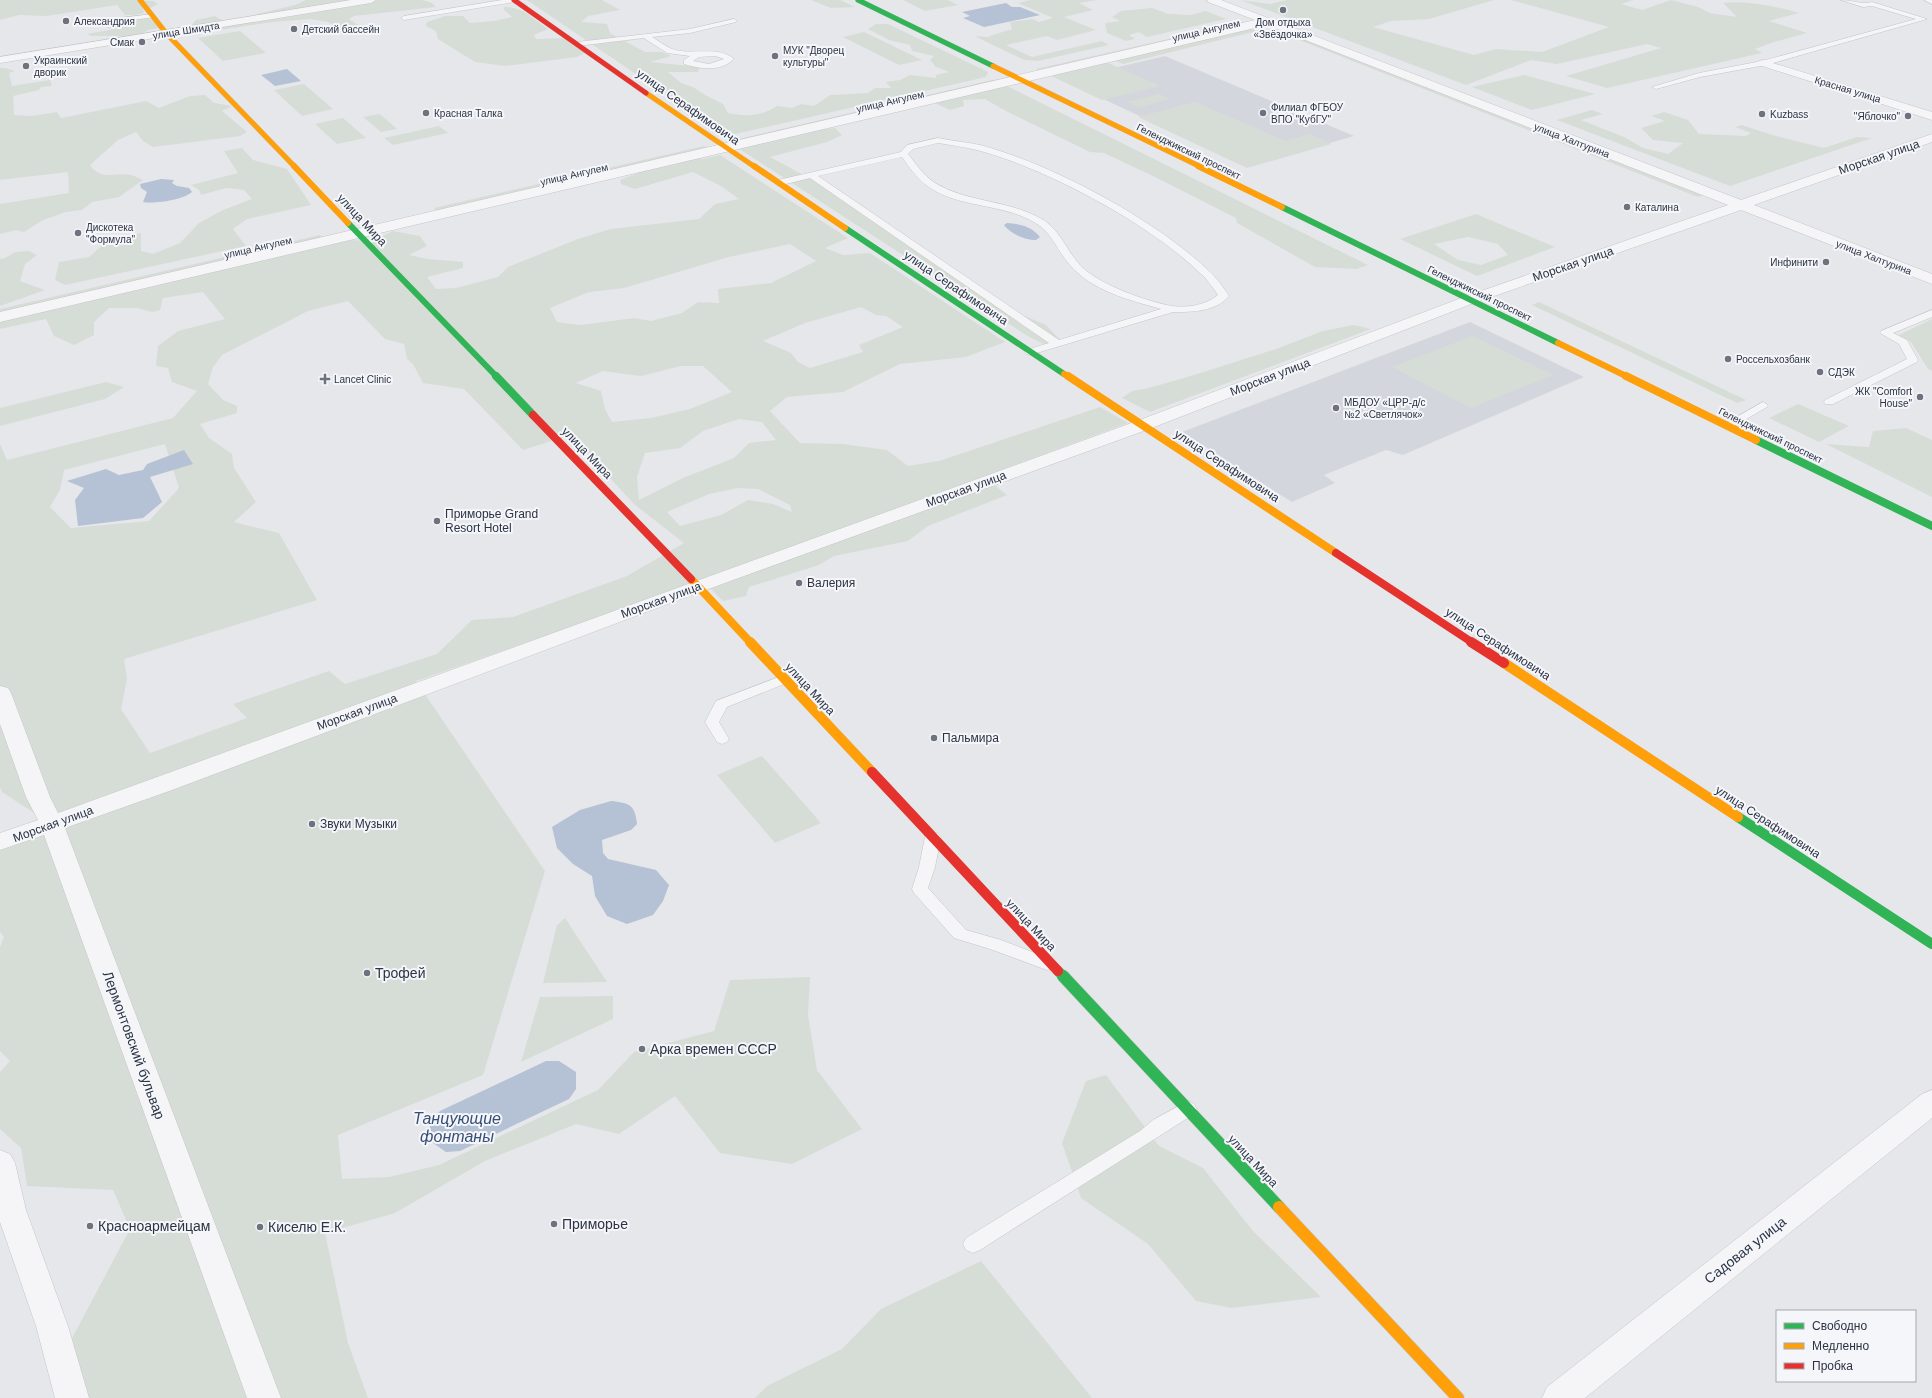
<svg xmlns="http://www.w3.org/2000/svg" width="1932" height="1398" font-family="Arial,sans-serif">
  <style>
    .built { fill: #d4d6dd }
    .green { fill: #d6ddd6; fill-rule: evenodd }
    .water { fill: #b5c1d4 }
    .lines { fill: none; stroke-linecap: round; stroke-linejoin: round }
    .lane-casing { stroke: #c4c5c8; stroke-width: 1 }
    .street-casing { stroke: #c4c5c8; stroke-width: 1 }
    .fast-far4-casing { stroke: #c4c5c8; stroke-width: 5.5 }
    .fast-far3-casing { stroke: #c4c5c8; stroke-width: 6 }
    .fast-far2-casing { stroke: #c4c5c8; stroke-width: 8 }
    .fast-far1-casing { stroke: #c4c5c8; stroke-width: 10 }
    .fast-casing { stroke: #c4c5c8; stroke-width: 13 }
    .slow-far4-casing { stroke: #c4c5c8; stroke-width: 5.5 }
    .slow-far3-casing { stroke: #c4c5c8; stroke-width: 6 }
    .slow-far2-casing { stroke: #c4c5c8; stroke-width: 8 }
    .slow-far1-casing { stroke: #c4c5c8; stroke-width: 10 }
    .slow-casing { stroke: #c4c5c8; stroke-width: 13 }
    .jam-far2-casing { stroke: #c4c5c8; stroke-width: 5.5 }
    .jam-far1-casing { stroke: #c4c5c8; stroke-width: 8 }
    .jam-casing { stroke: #c4c5c8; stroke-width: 10 }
    .lane { fill: #f5f5f7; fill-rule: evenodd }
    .street { fill: #f5f5f7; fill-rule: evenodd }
    .fast-far4 { stroke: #30b455; stroke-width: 5 }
    .fast-far3 { stroke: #30b455; stroke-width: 6 }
    .fast-far2 { stroke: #30b455; stroke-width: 8 }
    .fast-far1 { stroke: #30b455; stroke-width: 10 }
    .fast { stroke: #30b455; stroke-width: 12 }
    .slow-far4 { stroke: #ff9f0a; stroke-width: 5 }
    .slow-far3 { stroke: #ff9f0a; stroke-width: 6 }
    .slow-far2 { stroke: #ff9f0a; stroke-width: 8 }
    .slow-far1 { stroke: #ff9f0a; stroke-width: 10 }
    .slow { stroke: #ff9f0a; stroke-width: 12 }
    .jam-far2 { stroke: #e5322d; stroke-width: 5 }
    .jam-far1 { stroke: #e5322d; stroke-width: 8 }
    .jam { stroke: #e5322d; stroke-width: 10 }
    .poi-dot { fill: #6d727e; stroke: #f4f6f9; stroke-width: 1.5 }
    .labels { text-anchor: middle; stroke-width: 4; stroke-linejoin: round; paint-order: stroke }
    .far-poi-label { font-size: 10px; fill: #2c3344; stroke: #f4f6f9; text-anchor: start }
    .far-street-label { font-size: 10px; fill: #2c3344; stroke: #f4f6f9 }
    .street-label { font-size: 12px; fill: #2c3344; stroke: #f4f6f9 }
    .poi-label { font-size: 12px; fill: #2c3344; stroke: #f4f6f9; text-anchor: start }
    .near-poi-label { font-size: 14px; fill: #2c3344; stroke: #f4f6f9; text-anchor: start }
    .near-street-label { font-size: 14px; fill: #2c3344; stroke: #f4f6f9 }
    .near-water-label { font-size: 16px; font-style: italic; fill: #374e77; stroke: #f4f6f9 }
  </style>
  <rect width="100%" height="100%" fill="#e6e7ea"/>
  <path class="built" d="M1165,56L1354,136L1248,167L1063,80Z
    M1470,322L1584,377L1403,455L1386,450L1324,475L1335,483L1292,502L1182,432Z"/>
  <path class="green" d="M0,0H138L153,1L158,4L150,8L143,9L144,13L135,15H125L117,5L47,16L19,15L0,20Z
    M306,0H422L432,3L436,7L354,16L349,19L358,25L336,27L328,22L311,19L273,22L193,34L184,33L196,20L215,16L225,22L257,16V14L295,5Z
    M527,0H602L620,10L588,16L581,22L607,24L610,33L645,52H662L671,56L650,62L700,67L698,72H668L681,83L693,87L705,95L723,104L728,113C746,117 762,116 777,106L792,108L801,104L814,106L830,95L868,93L875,88H891L886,82L900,80L910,75L936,78V75L949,72L936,67L930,60L934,56L912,51L910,45L889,40L868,29L876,24H888L988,72L986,77L727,136Z
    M811,0H840L855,7L831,8Z
    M903,0H948L958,5L925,11Z
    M1031,0H1097L1079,3L1093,10L1064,17L1096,30L1057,40L1047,36L1006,45L1032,57L1102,41L1109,45L1038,61L1024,60L974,36L987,37L1012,29L1010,22L1032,19L1039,22L1053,18L1018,3Z
    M1241,0L1270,4L1287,0H1494L1429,19L1391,21L1373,27L1474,55L1496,49L1542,52L1609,27L1511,0H1633L1621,4L1642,10L1671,0L1698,7L1710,13L1737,17L1723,3C1748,0 1774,6 1799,13L1769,21L1807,33L1774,42L1755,49L1762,53L1607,88L1566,76L1661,48L1647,44L1557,64L1531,60L1466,85Z
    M504,7C526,8 531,18 548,29L534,35L536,39L563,38L585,53L577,57L505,66L475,62L438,39L436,31L426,26L427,22L445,16H463L470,23L494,21L512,17L504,10Z
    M1152,8L1168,14L1191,15L1206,11L1226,19L1147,37L1139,32L1129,35L1135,39L1126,41L1107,33L1105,23L1120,21L1112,17L1121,11Z
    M148,18L152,19L159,28L148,30L144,33L146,36H91L87,34L114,29L108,28L102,24C114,23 123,24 134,22L135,19Z
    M1243,22L1250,25L1043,73L1036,69Z
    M1264,23L1704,195L1698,197L1261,25Z
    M1253,27L1261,30L1123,64L1114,60Z
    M240,31L266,53L223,61L198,38Z
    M864,32L922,60L899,65L843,37Z
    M1106,62L1160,86L1102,100L1049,75Z
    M0,68H5L15,71L9,73L12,86L50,80L52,86L41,87L39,90L13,96L14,115L32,116L57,112L61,118L146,101L159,108L190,96L205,95L214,103L232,106L222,111L247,132L240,136L153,147L143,141L136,132L118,140L90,165C100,181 116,172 131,175C135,176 139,178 143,180L119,197L92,202L82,210L66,212L43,220L24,232L16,230L0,234V204L69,193L68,172L0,180Z
    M1524,75L1595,94L1532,110L1472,87Z
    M992,80L997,83L738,142L734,140Z
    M304,84L333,109L302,116L274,90Z
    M1007,86L1368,265L1357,269L1315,267L1237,223L1236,218L1153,176L1104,153L1090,152L1006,111L985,99L963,100L964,106L950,110L935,103Z
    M1159,94L1170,99L1139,107L1128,102Z
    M1195,102L1285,141L1310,134L1331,144L1247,168L1138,117Z
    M1592,110L1603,114L1581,120L1624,137L1643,148L1668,154L1683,143L1653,140L1641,128L1665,121L1651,116L1664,112L1688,120L1699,134L1746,136L1751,133L1735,127L1742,125L1772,135L1824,148L1857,137L1872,138L1730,186L1557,120Z
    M380,114L397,129L381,132L363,117Z
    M343,118L366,138L337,144L315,124Z
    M439,126L448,133L393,145L384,138Z
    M835,128L842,135L827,142L770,157L844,197L1020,314L1046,325L1062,342L1049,347L1026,335L738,148L814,130Z
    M704,146L709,150L439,213L434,208Z
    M242,148L253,160L287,169L311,205L247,219L233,229L246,246L65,285L55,280L59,262L89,257L106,242L141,233V251L153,254L180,243L199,223L223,210L252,199L244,190L226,188L201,195L199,190L191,185L238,173L224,151Z
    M720,155L848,238L825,248L843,255L870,253L1005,342L966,357L900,364L843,392L787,397L770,411L800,443L843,444L887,450L908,466L939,461L1100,407L1128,423L665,594L416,681L545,871L483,1075L338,1135L342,1179L389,1177L439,1165L598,1090L634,1052L714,1031L730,980L810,977L808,1015L817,1070L862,1129L792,1164L720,1153L675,1096L619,1134L576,1124L485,1161L395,1213L325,1233L348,1343L368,1398H75L62,1357L130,1229L113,1190L27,1186L21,1148L0,1129V1072L10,1061L0,1051V947L4,937L0,932V841L51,824L2,792L0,787V444L7,460L173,418L197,391L172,382L168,368L156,366L158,346L178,331L225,319L203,292L163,298L160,310L152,312L137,308H109L94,322V335L74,345L54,336L46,319L0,329V319L350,240L372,241L393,231L420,236L427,246L409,255L428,259L463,262V268L427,277L436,289L456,288L498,277L508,267L578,239L611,229L699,219L715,204L739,199L721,186L693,172L635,189L621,184L620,180L648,169L694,157L702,159ZM790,244L816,261L771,283L718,289L719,303L698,302L682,313L651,321L634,318L581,325L557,322L550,308L589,292L624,288L729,257ZM348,301L385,339L404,344L407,359L413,364L423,383L464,389L523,450L570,435L635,505L684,543L627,576L513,617L472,620L437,654L345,684L329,671L233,704L247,718L150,753L121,709L127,679L124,659L317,600L279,533L234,522L256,502L234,468L232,454L209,438L200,424L237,413V406L223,400L208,384L213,367L222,355L308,311ZM861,307L876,315L886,316L903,327L859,345L863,352L810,368L798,362L791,353L763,341L805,323ZM681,366H703L732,392L690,409L651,418L612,422L605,409L601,391L576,383L603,371L641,376ZM739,419L762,422L776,440L749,443L734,458L683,478L639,500L637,477L645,453L680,448L703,431ZM165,444L179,488L149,521L71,528L50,507L60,490L64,470ZM738,488L758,489L790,505L792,512L773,504L748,500L721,515L680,526L667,512L709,494Z
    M1476,214L1555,247L1477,276L1400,239ZM1468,237L1498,244L1508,255L1481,265L1458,260L1434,244Z
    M320,235L325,240L0,316V309Z
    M29,251L37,255L25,264L20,281L45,290L0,306V259L5,258L15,252Z
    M1539,302L1746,400L1737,403L1532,305Z
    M1932,319V371L1928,369L1911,342L1897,336Z
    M1354,325L1371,329L1150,412L1122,398L1132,391L1149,388L1194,375L1276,349L1323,331Z
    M1473,336L1553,375L1471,408L1392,367Z
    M106,382L124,387L105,399L0,426V408Z
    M1798,404L1849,426L1819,442L1769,418Z
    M1906,428L1932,440V497L1826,444L1869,447L1873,431Z
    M993,484L1007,495L928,526L908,541L834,556L819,565L749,587L746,596L723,601L710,588Z
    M762,756L821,823L775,843L717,775Z
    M565,918L607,982L543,983L557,925Z
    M613,996V1019L521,1062L540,997Z
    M1106,1075L1159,1146L1203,1168L1253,1231L1321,1297L1232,1308L1196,1301L1148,1244L1081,1198L1062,1143L1086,1081Z
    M981,1261L1092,1398H755L767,1386L842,1349L881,1309Z"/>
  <path class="water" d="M1006,3L1012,7H1020L1040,15L984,27L963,18L970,16L962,12Z
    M287,69L301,81L275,86L261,75Z
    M161,179L174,180L172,183L177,186L189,188L192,192C183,200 155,204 143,202L147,192L141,188L140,184Z
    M1007,223C1020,224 1031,226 1040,237L1036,240C1025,240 1011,234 1004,225Z
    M184,450L193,464L150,477L162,502L143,518L78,526L75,500L84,488L67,481L106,469L119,475L143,470L147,464Z
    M611,801C629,803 635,804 637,824L631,830L602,840L603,853L608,859L656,870L669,885L663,901L653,915L627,924L607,916L595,896L592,876L573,864L557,848L552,827L580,810Z
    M546,1061H559L576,1072V1089L569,1099L460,1151L446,1152L430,1141V1122L440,1111Z"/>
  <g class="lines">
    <g class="lane-casing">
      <path id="lane" d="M502,0H517L514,2L404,20L401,18L404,16Z
        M1841,0C1852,0 1862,5 1872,2L1927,19L1766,65L1700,77L1656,89L1652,87L1699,73L1762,61L1916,19L1872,6L1863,7Z
        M153,14L155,15V17L95,25L92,23L95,21Z
        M734,19L737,21L736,22L690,33L652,37C659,41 665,46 672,49C691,56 718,45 734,59C721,72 700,69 684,64V60L690,56L667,53L644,38L577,46L573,44L577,42L690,29ZM715,56L724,59L709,64L693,61L699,57Z
        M938,138C952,141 966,142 980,145C1052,164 1154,219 1208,270C1216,277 1223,287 1229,296C1216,312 1191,312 1173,312L1030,355L1026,354L1025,352L1026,350L1049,343L810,178L778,186L774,183L778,180L901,152L907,145ZM938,143C951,145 964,147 977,150C1046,168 1150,224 1201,274C1208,280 1213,288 1218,295C1206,305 1188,308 1172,306C1148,302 1101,285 1083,268C1066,252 1061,228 1038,217C1006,200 966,202 935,183C924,176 916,164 908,154L913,149ZM902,157C909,167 916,177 926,185C956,208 1000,203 1032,221C1053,232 1055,248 1069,264C1092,291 1129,300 1161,309L1059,340L818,176Z
        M1932,310V317L1893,333L1907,340L1918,360L1917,362L1833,404H1825L1824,402L1825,400L1907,359L1899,344L1880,333L1881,331Z
        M1763,402L1768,405L1767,407L1731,428H1723L1721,426Z
        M784,675L789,676L791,679L789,682L727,707L719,722L729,739L727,742L722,744L717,742L705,722L716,701Z
        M933,832L938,833L941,837L935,867L928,888L966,930L1001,940L1053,960L1055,964L1053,968L1047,970L990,949L954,938L914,893L912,889L919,867L925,837L928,833Z
        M1188,1101L1194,1104L1197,1109L1194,1114L980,1250L973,1253L966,1250L963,1244L966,1238L1140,1131L1153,1120Z"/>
    </g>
    <g class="street-casing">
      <path id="street" d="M351,0H376L371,3L0,63V57Z
        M1207,0H1221L1741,200L1932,134V142L1754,205L1932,274V284L1741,210L1474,303L1149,429L681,599L172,790L65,828L281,1398H247L44,835L0,850V833L38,820L26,797L0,724V686L8,688L11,693L50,797L58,813L1137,421L1464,297L1728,205L1264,24L1255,28L0,322V312L1255,20L1208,2Z
        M1924,0H1932V4Z
        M1763,60L1932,112V120L1759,65L1757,63L1759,61Z
        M1932,1090V1118L1585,1398H1542L1547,1387L1922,1094Z
        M0,1150L10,1154L15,1163L26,1210L68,1326L89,1398H55L36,1326L0,1222Z"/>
    </g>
    <g class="fast-far4-casing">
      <path id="fast-far4" d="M858,0L993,66"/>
    </g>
    <g class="fast-far3-casing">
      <path id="fast-far3" d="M1282,207L1558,343
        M348,223L497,377
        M845,228L1064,374"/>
    </g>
    <g class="fast-far2-casing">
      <path id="fast-far2" d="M496,376L533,415
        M1756,440L1932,526"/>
    </g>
    <g class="fast-far1-casing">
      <path id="fast-far1" d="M1738,817L1932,944
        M1058,971L1064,977"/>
    </g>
    <g class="fast-casing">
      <path id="fast" d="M1063,976L1279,1207"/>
    </g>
    <g class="slow-far4-casing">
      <path id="slow-far4" d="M140,0L166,33L295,167
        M993,66L1201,167
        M646,93L755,167"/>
    </g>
    <g class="slow-far3-casing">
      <path id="slow-far3" d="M294,166L348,223
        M754,166L845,228
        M1198,166L1282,207
        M1558,343L1628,377
        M1064,374L1069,377"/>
    </g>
    <g class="slow-far2-casing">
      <path id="slow-far2" d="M1068,376L1336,553
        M1626,376L1756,440
        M691,579L751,643"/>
    </g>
    <g class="slow-far1-casing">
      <path id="slow-far1" d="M750,642L872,772
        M1504,663L1738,817"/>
    </g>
    <g class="slow-casing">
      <path id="slow" d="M1279,1207L1458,1398"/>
    </g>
    <g class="jam-far2-casing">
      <path id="jam-far2" d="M514,0L646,93"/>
    </g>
    <g class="jam-far1-casing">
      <path id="jam-far1" d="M533,415L691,579
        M1336,553L1473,643"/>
    </g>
    <g class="jam-casing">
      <path id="jam" d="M1471,642L1504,663
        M872,772L1058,971"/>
    </g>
    <use href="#lane" class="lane"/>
    <use href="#street" class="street"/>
    <use href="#fast-far4" class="fast-far4"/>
    <use href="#fast-far3" class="fast-far3"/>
    <use href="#fast-far2" class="fast-far2"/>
    <use href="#fast-far1" class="fast-far1"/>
    <use href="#fast" class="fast"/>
    <use href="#slow-far4" class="slow-far4"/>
    <use href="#slow-far3" class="slow-far3"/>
    <use href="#slow-far2" class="slow-far2"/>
    <use href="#slow-far1" class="slow-far1"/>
    <use href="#slow" class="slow"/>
    <use href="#jam-far2" class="jam-far2"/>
    <use href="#jam-far1" class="jam-far1"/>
    <use href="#jam" class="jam"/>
  </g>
  <g class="poi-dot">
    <circle cx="1283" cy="10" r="4"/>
    <circle cx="66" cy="21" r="4"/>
    <circle cx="294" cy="29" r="4"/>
    <circle cx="142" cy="42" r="4"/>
    <circle cx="775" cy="56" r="4"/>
    <circle cx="26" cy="66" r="4"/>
    <circle cx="426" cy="113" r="4"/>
    <circle cx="1263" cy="113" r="4"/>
    <circle cx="1762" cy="114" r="4"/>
    <circle cx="1908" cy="116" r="4"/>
    <circle cx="1627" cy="207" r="4"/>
    <circle cx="78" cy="233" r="4"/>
    <circle cx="1826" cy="262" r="4"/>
    <circle cx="1728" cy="359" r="4"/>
    <circle cx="1820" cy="372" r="4"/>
    <path d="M323 373h4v4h4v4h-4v4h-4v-4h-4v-4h4z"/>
    <circle cx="1920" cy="397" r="4"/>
    <circle cx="1336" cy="408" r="4"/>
    <circle cx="437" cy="521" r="4"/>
    <circle cx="799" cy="583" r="4"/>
    <circle cx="934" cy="738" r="4"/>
    <circle cx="312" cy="824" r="4"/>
    <circle cx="367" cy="973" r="4"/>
    <circle cx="642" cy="1049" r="4"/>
    <circle cx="554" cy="1224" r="4"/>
    <circle cx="90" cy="1226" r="4"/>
    <circle cx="260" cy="1227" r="4"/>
  </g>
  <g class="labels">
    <g class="far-poi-label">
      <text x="74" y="25">Александрия</text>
      <text x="1283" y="26" text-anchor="middle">Дом отдыха<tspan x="1283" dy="12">«Звёздочка»</tspan></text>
      <text x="302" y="33">Детский бассейн</text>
      <text x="134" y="46" text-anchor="end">Смак</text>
      <text x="783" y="54">МУК "Дворец<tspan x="783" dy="12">культуры"</tspan></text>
      <text x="34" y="64">Украинский<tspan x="34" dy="12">дворик</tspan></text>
      <text x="1271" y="111">Филиал ФГБОУ<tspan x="1271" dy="12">ВПО "КубГУ"</tspan></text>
      <text x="434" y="117">Красная Талка</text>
      <text x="1770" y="118">Kuzbass</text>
      <text x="1900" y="120" text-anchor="end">"Яблочко"</text>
      <text x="1635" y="211">Каталина</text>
      <text x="86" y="231">Дискотека<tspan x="86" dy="12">"Формула"</tspan></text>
      <text x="1818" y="266" text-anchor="end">Инфинити</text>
      <text x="1736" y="363">Россельхозбанк</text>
      <text x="1828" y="376">СДЭК</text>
      <text x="334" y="383">Lancet Clinic</text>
      <text x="1912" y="395" text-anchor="end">ЖК "Comfort<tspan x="1912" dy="12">House"</tspan></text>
      <text x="1344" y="406">МБДОУ «ЦРР-д/с<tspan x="1344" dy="12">№2 «Светлячок»</tspan></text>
    </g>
    <g class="far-street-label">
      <text transform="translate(186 30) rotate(-9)" y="4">улица Шмидта</text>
      <text transform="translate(1206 30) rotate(-13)" y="4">улица Ангулем</text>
      <text transform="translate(1848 89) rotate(17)" y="4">Красная улица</text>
      <text transform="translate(890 101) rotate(-13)" y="4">улица Ангулем</text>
      <text transform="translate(1572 140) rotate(21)" y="4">улица Халтурина</text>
      <text transform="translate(1189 151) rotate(26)" y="4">Геленджикский проспект</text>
      <text transform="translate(574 174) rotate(-13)" y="4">улица Ангулем</text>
      <text transform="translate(258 247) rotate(-13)" y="4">улица Ангулем</text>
      <text transform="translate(1874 257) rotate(21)" y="4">улица Халтурина</text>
      <text transform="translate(1480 293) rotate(26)" y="4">Геленджикский проспект</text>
      <text transform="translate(1771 435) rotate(26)" y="4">Геленджикский проспект</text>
    </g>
    <g class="street-label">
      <text transform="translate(688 107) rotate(35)" y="4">улица Серафимовича</text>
      <text transform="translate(1879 157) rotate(-19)" y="4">Морская улица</text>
      <text transform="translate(362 220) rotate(47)" y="4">улица Мира</text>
      <text transform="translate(1573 264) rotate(-19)" y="4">Морская улица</text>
      <text transform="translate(956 288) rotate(34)" y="4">улица Серафимовича</text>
      <text transform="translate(1270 377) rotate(-21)" y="4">Морская улица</text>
      <text transform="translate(587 453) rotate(46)" y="4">улица Мира</text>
      <text transform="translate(1227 466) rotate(33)" y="4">улица Серафимовича</text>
      <text transform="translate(966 489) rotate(-20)" y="4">Морская улица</text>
      <text transform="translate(661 600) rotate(-20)" y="4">Морская улица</text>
      <text transform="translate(1498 644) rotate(33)" y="4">улица Серафимовича</text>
      <text transform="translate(810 689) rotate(47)" y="4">улица Мира</text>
      <text transform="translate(357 712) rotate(-20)" y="4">Морская улица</text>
      <text transform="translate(1768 822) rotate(33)" y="4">улица Серафимовича</text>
      <text transform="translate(53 824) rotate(-20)" y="4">Морская улица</text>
      <text transform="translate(1031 925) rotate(47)" y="4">улица Мира</text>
      <text transform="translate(1253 1161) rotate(47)" y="4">улица Мира</text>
    </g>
    <g class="poi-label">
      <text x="445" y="518">Приморье Grand<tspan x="445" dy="14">Resort Hotel</tspan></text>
      <text x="807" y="587">Валерия</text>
      <text x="942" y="742">Пальмира</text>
      <text x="320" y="828">Звуки Музыки</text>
    </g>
    <g class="near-poi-label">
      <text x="375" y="978">Трофей</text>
      <text x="650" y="1054">Арка времен СССР</text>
      <text x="562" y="1229">Приморье</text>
      <text x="98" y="1231">Красноармейцам</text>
      <text x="268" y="1232">Киселю Е.К.</text>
    </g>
    <g class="near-street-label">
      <text transform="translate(134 1045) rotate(70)" y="5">Лермонтовский бульвар</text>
      <text transform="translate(1745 1250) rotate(-38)" y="5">Садовая улица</text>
    </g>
    <g class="near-water-label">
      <text x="457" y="1124">Танцующие<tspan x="457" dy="18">фонтаны</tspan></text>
    </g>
  </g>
  <rect x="1776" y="1310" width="140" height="72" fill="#f4f6f9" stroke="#a4a8b1"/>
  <rect x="1784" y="1323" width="20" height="6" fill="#30b455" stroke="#a4a8b1"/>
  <text x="1812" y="1330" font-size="12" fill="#2c3344">Свободно</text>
  <rect x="1784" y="1343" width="20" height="6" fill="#ff9f0a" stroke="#a4a8b1"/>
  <text x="1812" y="1350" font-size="12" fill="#2c3344">Медленно</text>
  <rect x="1784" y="1363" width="20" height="6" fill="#e5322d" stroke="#a4a8b1"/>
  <text x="1812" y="1370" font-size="12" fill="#2c3344">Пробка</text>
</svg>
